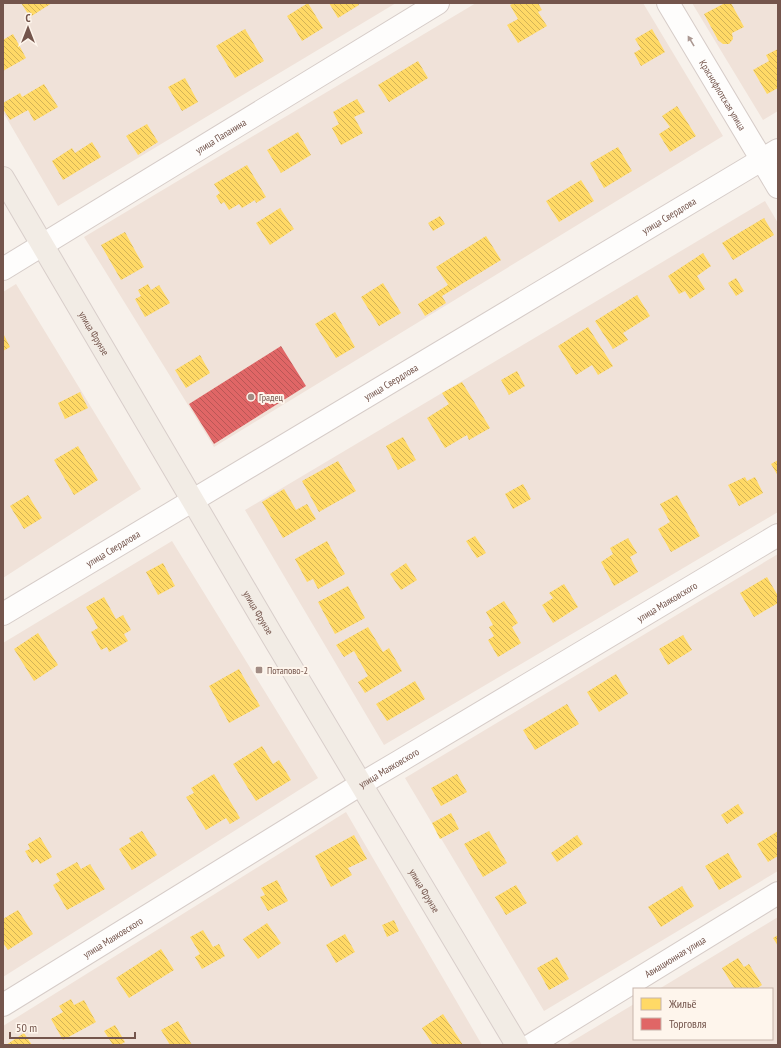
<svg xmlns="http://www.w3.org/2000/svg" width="781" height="1048" font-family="'PT Sans Narrow',sans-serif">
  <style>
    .residential { fill: #f0e2d9 }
    .homes { fill: url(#homes-back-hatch) }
    .shops { fill: url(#shops-back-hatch) }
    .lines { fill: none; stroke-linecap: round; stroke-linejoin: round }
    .minor-casing { stroke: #d6ccc8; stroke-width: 24 }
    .major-casing { stroke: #d8ceca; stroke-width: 24 }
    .minor { stroke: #fefdfc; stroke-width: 22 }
    .major { stroke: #f2ece5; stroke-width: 22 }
    .oneway { fill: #ab9892 }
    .poi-dot { fill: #a28c84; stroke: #fef5ec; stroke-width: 1.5 }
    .labels { text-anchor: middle; stroke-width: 4; stroke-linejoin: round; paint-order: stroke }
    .street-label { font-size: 10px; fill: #74554c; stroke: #fef5ec }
    .poi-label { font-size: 10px; fill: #74554c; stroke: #fef5ec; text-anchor: start }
  </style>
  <defs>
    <pattern id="homes-back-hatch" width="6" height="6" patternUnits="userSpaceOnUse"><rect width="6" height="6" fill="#ffd966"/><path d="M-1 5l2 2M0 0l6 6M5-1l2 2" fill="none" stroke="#d3b356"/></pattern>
    <pattern id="shops-back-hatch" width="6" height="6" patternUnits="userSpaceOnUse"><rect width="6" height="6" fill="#e06666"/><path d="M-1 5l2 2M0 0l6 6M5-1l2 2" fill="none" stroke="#ba5756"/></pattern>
  </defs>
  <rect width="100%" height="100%" fill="#f7f1eb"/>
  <path class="residential" d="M3,3H396L58,206L3,112Z
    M476,3H643L723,136L214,447L84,237Z
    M692,3H778V111L763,120Z
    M765,201L778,223V512L384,745L245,510Z
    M16,284L141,489L3,578V292Z
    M172,541L318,778L3,977V643Z
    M778,554V871L544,1011L405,778Z
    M346,812L482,1045H3V1026Z
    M778,917V1045H566L634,1004V1039H772V989H659Z"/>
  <path class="homes" d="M21,3H52L30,17Z
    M308,3L323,28L302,41L287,16Z
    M329,3H358L359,5L338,18Z
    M514,3H538L542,10L538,12L547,26L518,43L507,25L518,19L510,5Z
    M725,3H731L744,27L732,33L733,39L729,44H723L718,40L704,14Z
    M245,29L264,61L235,78L216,46Z
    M652,29L665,52L641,66L634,53L641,49L635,39Z
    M13,34L26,58L3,71V40Z
    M778,49V88L767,94L753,70L769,61L766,55Z
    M418,61L428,78L389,102L378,85Z
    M185,78L198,102L182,111L168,87Z
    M44,84L58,107L34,121L28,110L10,120L3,109V103L20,93L22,97Z
    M357,99L365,112L354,117L363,133L341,145L332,128L339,124L333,112Z
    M677,106L696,136L670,152L659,134L670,127L662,116Z
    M147,124L158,142L138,155L126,136Z
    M298,132L311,155L281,173L267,150Z
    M92,142L101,157L63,180L52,161L72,148L75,153Z
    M618,147L632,171L604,188L590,163Z
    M247,165L266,197L256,203L255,200L242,208L239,204L229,210L224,202L221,204L216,196L220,193L214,184Z
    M581,180L594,201L559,222L546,201Z
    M280,208L294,229L270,245L256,223Z
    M440,216L445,224L433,231L428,223Z
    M764,218L774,235L733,260L722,243Z
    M125,232L144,267L121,280L101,245Z
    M486,236L501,260L442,296L446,303L425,316L418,304L448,285L436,267Z
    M703,253L711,266L697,276L705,289L690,299L685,291L679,294L668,276Z
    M736,278L744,291L736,296L728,283Z
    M383,283L401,313L379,326L361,297Z
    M148,284L151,290L159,285L170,303L145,317L135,299L141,296L138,290Z
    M637,295L650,316L623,333L628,340L613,349L595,321Z
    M335,312L355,347L336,358L315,324Z
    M588,327L613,366L598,375L592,365L576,375L558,346Z
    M3,333L10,347L3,351Z
    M200,355L210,373L186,388L175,370Z
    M517,371L525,386L509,395L501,380Z
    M462,382L490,428L469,440L467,435L445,448L427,418L449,404L442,393Z
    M80,392L88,408L65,419L58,403Z
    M403,437L416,460L398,470L386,446Z
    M78,446L98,480L74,495L54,460Z
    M778,460V476L771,464Z
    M338,461L356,491L319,512L302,481Z
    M745,477L747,481L755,477L763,493L739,506L728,485Z
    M523,484L531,499L513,509L505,494Z
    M284,489L296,510L307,504L316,519L283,538L262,502Z
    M28,495L42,518L24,529L10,506Z
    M677,495L700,536L671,552L658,529L670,522L660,504Z
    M475,536L486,553L477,558L466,541Z
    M628,538L637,553L630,557L638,572L614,586L601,562L613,554L610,548Z
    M327,541L345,574L318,589L313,579L307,582L295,559Z
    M163,563L175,586L158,595L146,572Z
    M406,563L417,580L401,590L390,574Z
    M767,577L778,596V603L754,617L740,593Z
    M564,584L578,607L553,623L542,605L553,598L549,593Z
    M348,586L365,618L335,634L318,602Z
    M104,597L116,619L123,615L131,630L124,634L128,641L109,652L107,647L101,650L91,632L98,628L86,607Z
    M504,601L518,623L512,627L521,643L498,657L488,640L494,636L489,627L493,625L486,612Z
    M368,627L383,652L389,648L402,671L365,693L358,682L368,676L354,651L344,657L336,645Z
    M38,633L58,665L34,681L14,649Z
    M683,635L692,650L668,665L659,649Z
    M239,669L260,706L229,723L209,686Z
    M616,674L628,694L599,712L587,692Z
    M415,681L425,699L387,721L376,704Z
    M567,704L579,724L535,750L523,730Z
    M262,746L273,764L279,760L291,780L256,801L233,764Z
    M214,774L240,818L230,824L226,818L206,830L186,797L194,793L191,788Z
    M457,774L467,792L441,806L431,788Z
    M738,804L744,813L727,824L721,815Z
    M451,813L459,829L440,839L432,823Z
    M142,831L157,855L132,870L119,849L131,842L129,838Z
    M489,831L507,863L483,877L464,844Z
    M778,831V856L768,862L757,844Z
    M354,835L367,859L348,868L352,875L331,887L315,856Z
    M577,835L583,844L557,862L551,853Z
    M40,837L52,857L40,864L37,859L32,863L25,851L30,849L28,844Z
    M728,853L742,877L719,890L705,866Z
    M77,862L81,869L90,864L105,889L67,910L53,885L60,881L56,874Z
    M277,880L288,901L268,911L260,897L265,895L261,888Z
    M516,885L527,903L506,915L495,897Z
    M682,886L694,906L661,927L648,907Z
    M18,910L33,934L8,950L3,943V919Z
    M394,920L399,931L387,937L382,925Z
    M267,923L281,943L258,959L243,939Z
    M203,930L213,947L219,944L225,956L202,969L195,957L200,954L190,937Z
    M345,934L355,952L336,963L326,945Z
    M778,935V946L773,938Z
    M161,949L174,970L129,998L116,978Z
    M557,957L569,979L549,990L537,968Z
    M738,958L744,967L749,964L762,985L756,989H735L722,968Z
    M71,999L74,1005L84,1000L96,1022L63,1040L51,1019L63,1012L59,1006Z
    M443,1014L463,1045H433L422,1028Z
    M178,1021L192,1045H170L161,1030Z
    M115,1025L125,1042L120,1045H113L104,1031Z
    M24,1033L32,1045H6Z"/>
  <path class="shops" d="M281,346L306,386L214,444L189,404Z"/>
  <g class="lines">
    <g class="minor-casing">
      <g id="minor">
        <path id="s1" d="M668,3L778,187"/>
        <path id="s2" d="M3,269L438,3"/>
        <path id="s3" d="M3,614L778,150"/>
        <path id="s4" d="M3,1005L361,784L400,761L778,535"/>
        <path id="s5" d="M531,1045L778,893"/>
      </g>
    </g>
    <g class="major-casing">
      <g id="major">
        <path id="s6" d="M3,178L273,637L517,1045"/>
      </g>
    </g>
    <use href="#minor" class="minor"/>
    <use href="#major" class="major"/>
  </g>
  <defs><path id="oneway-solid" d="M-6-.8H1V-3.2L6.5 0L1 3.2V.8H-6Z"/></defs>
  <use class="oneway" href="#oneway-solid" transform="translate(691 41) rotate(-121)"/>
  <g class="poi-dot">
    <circle cx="251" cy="397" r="4"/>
    <rect x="255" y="666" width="8" height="8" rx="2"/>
  </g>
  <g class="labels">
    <g class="street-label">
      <text dy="4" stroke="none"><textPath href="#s1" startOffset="107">Краснофлотская улица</textPath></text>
      <text dy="4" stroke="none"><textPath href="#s2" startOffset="255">улица Папанина</textPath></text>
      <text dy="4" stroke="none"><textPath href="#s3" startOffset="776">улица Свердлова</textPath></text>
      <text dy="4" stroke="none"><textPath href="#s6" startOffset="180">улица Фрунзе</textPath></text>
      <text dy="4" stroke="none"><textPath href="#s3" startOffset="452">улица Свердлова</textPath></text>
      <text dy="4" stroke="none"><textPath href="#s3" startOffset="128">улица Свердлова</textPath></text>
      <text dy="4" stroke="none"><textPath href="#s4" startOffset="777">улица Маяковского</textPath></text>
      <text dy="4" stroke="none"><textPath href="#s6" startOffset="504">улица Фрунзе</textPath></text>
      <text dy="4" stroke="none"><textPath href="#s4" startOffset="453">улица Маяковского</textPath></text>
      <text dy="4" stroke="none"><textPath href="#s6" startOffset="828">улица Фрунзе</textPath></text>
      <text dy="4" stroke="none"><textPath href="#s4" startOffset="129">улица Маяковского</textPath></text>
      <text dy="4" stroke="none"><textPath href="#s5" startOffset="169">Авиационная улица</textPath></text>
    </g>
    <g class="poi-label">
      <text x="259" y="401">Градец</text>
      <text x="267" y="674">Потапово-2</text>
    </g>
  </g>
  <rect width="781" height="1048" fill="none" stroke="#74554c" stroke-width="8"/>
  <rect x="633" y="988" width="140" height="52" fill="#fef5ec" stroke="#c7b5ac"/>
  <rect x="641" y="998" width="20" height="12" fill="#ffd966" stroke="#c7b5ac"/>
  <text x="669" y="1008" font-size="12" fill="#74554c">Жильё</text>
  <rect x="641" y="1018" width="20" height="12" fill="#e06666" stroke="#c7b5ac"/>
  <text x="669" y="1028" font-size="12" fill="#74554c">Торговля</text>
  <g transform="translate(28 28)" stroke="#fef5ec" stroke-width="3" paint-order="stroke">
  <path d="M0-3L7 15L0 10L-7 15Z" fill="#74554c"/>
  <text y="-6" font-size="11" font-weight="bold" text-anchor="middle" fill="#74554c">С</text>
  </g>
  <path d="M10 1032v6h125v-6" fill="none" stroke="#74554c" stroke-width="2"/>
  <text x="16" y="1032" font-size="12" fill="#74554c" stroke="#fef5ec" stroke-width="3" paint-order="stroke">50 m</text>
</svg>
